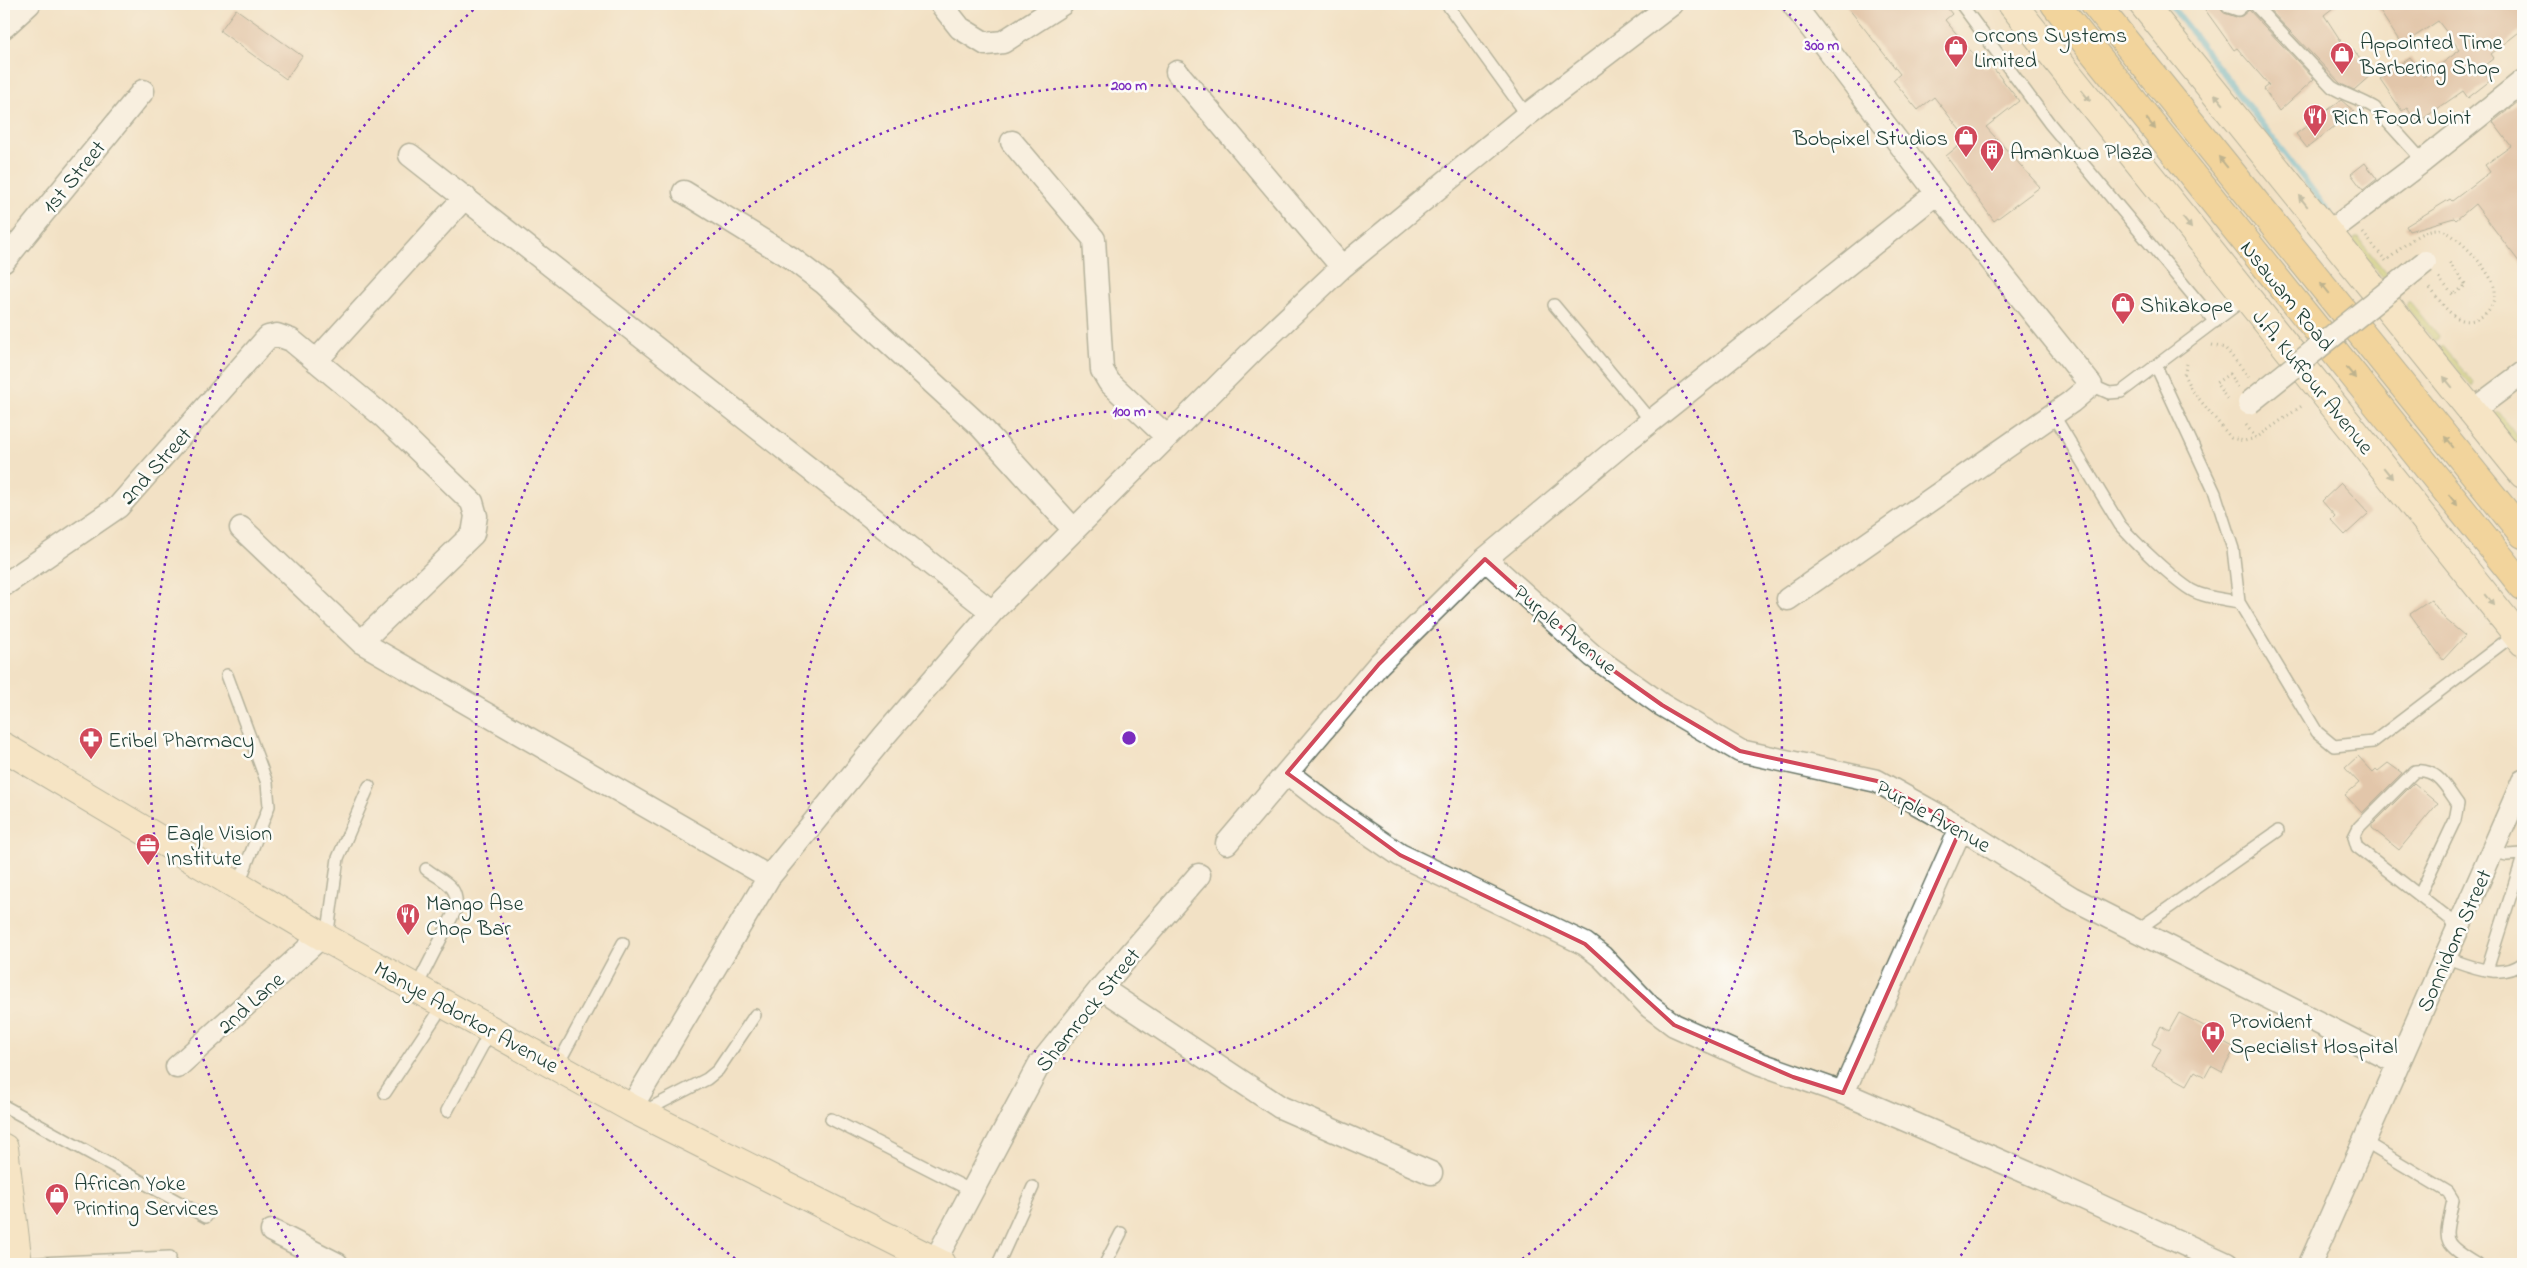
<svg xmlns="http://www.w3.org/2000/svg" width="2527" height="1268" font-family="'Indie Flower',sans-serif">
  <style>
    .green { fill: #bdc96b; stroke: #6e8350 }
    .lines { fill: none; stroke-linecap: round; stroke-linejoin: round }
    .stream { stroke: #57b6d5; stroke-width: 6 }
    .building { fill: #cfa489 }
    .lane-casing { stroke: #697667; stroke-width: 14 }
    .street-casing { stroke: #697667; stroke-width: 25 }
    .secondary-casing { stroke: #697667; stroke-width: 30 }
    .highway-casing { stroke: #697667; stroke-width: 30 }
    .path { stroke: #697667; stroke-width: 3; stroke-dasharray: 1 4; stroke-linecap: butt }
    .lane { stroke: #fff; stroke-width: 11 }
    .street { stroke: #fff; stroke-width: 22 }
    .secondary { stroke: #fae7c3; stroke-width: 28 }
    .highway { stroke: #f2c36a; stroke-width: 28 }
    .street-bridge-casing { stroke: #697667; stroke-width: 25; stroke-linecap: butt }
    .street-bridge { stroke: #fff; stroke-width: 22 }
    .oneway { fill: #8c927c }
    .oneway2 { fill: #7e794c }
    .marked { fill: none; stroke: #d1495b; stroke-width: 4; stroke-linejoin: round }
    .ring { fill: none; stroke: #7b2cbf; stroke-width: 2.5; stroke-dasharray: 2.5 5 }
    .labels { text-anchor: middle; stroke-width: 5; stroke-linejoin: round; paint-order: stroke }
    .poi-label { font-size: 22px; fill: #1f3d34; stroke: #fdfcf7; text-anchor: start }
    .street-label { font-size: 22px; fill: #1f3d34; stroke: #fdfcf7 }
    .centre { fill: #7b2cbf; stroke: #fdfcf7; stroke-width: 2.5 }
    .ring-label { font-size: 15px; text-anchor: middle; font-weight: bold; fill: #7b2cbf; stroke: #fdfcf7; stroke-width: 5; stroke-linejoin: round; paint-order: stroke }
  </style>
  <rect width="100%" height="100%" fill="#fdfcf7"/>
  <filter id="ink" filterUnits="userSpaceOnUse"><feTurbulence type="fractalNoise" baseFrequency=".02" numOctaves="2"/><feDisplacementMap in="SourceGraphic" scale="10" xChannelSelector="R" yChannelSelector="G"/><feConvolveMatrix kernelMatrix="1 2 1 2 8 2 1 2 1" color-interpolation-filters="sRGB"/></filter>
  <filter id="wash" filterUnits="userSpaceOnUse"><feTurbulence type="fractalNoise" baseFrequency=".0096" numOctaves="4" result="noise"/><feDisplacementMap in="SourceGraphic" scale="20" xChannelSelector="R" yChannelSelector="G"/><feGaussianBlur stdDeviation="1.12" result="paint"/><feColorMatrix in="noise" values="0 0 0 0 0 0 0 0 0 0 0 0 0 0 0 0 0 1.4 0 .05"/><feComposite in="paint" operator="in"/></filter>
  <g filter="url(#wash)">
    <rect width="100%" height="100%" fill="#f2e1c5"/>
    <path class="green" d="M2355,238H2358L2393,281L2389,285L2353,242Z
      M2407,302H2410L2438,336L2436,340H2433L2405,306Z
      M2442,345L2474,383L2472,387L2440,350Z
      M2498,411L2523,443V453L2493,415Z"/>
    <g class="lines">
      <path class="stream" d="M2170,4L2333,217"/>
    </g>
    <g id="blocks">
      <path class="building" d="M1845,4H1944L1952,14L1945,20L1985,68L1990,64L2019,101L1986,127L2040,187L1994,221L1946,156L1967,139L1934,97L1918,110L1893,80L1900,74Z
        M2201,4H2219L2224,13L2236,17L2242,16L2249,10L2314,79L2279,111L2264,89L2269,85L2237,48L2234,50Z
        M2264,4H2338L2324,15L2348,52L2353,49L2372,74L2354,90L2341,84Z
        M2375,4H2523V29L2491,54L2494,58L2481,68L2491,80L2468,98L2463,91L2417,123L2407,108L2402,111L2380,79L2410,57L2424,77L2460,50L2438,21L2402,45Z
        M236,9L302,56L286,79L220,31Z
        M2523,98V267L2475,204L2456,220L2454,218L2409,231L2406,226L2450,199L2452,201L2490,172L2485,165L2511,146L2493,122Z
        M2341,100L2354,111L2307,148L2296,134Z
        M2365,163L2377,179L2363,190L2351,174Z
        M2341,483L2369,513L2345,535L2331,520L2335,516L2322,501Z
        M2431,600L2445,619L2465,636L2443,660L2410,614Z
        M2358,756L2373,772L2376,769L2378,771L2388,763L2402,773L2362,813L2345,795L2359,783L2345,768Z
        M2414,783L2438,803L2399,850L2372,828V825Z
        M2179,1013L2206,1027L2204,1031L2235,1048L2222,1072L2211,1066L2205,1077L2195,1071L2187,1085L2152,1066L2161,1049L2152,1044L2161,1026L2169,1031Z"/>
    </g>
  </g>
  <g filter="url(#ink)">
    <use href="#blocks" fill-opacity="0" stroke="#697667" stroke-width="1"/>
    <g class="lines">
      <g class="lane-casing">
        <path id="lane" d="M1961,4L2050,124L2215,322
          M2226,4L2229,7L2238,10L2245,4
          M2254,4L2332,87C2346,96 2361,99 2375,108L2423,161
          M1449,7L1527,115
          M1554,305L1651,421
          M2156,366L2215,493L2233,549L2239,602L2317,732L2334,746L2373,742L2516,633
          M2091,385L2109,393L2121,392L2247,297
          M2053,414L2120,525C2135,543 2171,577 2191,590C2205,598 2224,599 2239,602
          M227,675L267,783L269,806L238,886
          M2492,852L2507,855L2523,854
          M2420,894L2455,820L2458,804C2446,788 2438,768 2415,771L2359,827L2354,837L2357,847L2459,926
          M2137,930L2278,831
          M327,939L338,858L369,786
          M2444,957C2468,965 2500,981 2523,963
          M2487,970L2523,857
          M416,988L456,909C459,885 444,882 426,869
          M557,1066L623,943
          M385,1093L444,1004
          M4,1106L206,1217
          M447,1111L491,1030
          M643,1112L707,1079L718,1070L755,1015
          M831,1119L972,1191
          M2363,1141L2448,1192L2453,1200C2445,1241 2439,1241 2477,1264
          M18,1264L170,1257
          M998,1264L1033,1187
          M1105,1264L1121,1233"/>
      </g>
      <g class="street-casing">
        <path id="street" d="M941,4L960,28L986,44L1003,42L1062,4
          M4,27L29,4
          M1177,72L1342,267
          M1012,142L1094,239L1102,370L1109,382L1167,437
          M410,155L992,612
          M684,192L791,258L824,283L981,427L1074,530
          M2329,232L2423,161L2523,81
          M4,261L143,91
          M316,361L465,197
          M2472,411L2523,373
          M241,528L361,642L769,877
          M1485,559L1593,656L1662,705L1740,751L1877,781L1961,828L2072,898L2398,1063
          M4,585L118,507L268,337L277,335L291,340L385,418L472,502L476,516L473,534L361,642
          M1788,599L2071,402L2091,385L1937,193L1793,4
          M1287,773L1336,811L1400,855L1585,944L1602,957L1650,1007L1674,1025L1761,1064L1843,1093L2042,1179L2227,1264
          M1227,843L1379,664L1485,559L1625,442L1937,193
          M1101,988L1280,1107L1431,1173
          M177,1067L322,936
          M1843,1093L1961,828
          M631,1108L769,877L885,735L992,612L1255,349L1342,267L1527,115L1672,4
          M272,1231L337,1264
          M935,1261L1039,1065L1101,988L1199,875
          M2310,1264L2523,781"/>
      </g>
      <g class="secondary-casing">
        <path id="secondary" d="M2012,4L2523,642
          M2143,4L2523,474
          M4,747L322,936L631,1108L941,1264
          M4,1148L18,1264"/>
      </g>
      <g class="highway-casing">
        <path id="highway" d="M2055,4L2523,586
          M2095,4L2523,534"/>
      </g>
      <path class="path" d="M2363,233L2386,261C2400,250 2418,230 2437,229C2454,229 2495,275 2495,291C2495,313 2472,330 2453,315C2444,308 2436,295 2428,286
        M2439,278L2453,295L2466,285L2448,261
        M2212,345L2225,348L2249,377
        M2187,364L2184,375L2191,389L2231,438L2244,441L2256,438L2303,405
        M2227,399L2216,383L2229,374L2238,387
        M2246,425L2256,438"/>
      <use href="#lane" class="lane"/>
      <use href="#street" class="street"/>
      <use href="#secondary" class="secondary"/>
      <use href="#highway" class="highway"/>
      <g class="street-bridge-casing">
        <path id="street-bridge" d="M2249,403L2425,262"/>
      </g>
      <use href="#street-bridge" class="street-bridge"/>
    </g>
    <defs><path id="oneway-solid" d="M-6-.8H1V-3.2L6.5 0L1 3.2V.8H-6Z" transform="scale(1.25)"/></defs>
    <g class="oneway">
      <use href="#oneway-solid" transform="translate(2086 96) rotate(51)"/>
      <use href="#oneway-solid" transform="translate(2219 99) rotate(-130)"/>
      <use href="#oneway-solid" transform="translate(2303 201) rotate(-129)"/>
      <use href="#oneway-solid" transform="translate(2187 223) rotate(51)"/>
      <use href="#oneway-solid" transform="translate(2448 382) rotate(-129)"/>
      <use href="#oneway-solid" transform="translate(2388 473) rotate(51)"/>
      <use href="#oneway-solid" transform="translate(2489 600) rotate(51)"/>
    </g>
    <g class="oneway2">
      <use href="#oneway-solid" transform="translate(2151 124) rotate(51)"/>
      <use href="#oneway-solid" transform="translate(2223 162) rotate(-129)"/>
      <use href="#oneway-solid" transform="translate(2325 288) rotate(-129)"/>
      <use href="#oneway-solid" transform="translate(2351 373) rotate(51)"/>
      <use href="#oneway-solid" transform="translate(2449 442) rotate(-129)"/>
      <use href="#oneway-solid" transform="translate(2453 500) rotate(51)"/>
    </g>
  </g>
  <path d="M0 0H2527V1268H0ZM1485,559L1593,656L1662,705L1740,751L1877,781L1961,828L1843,1093L1793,1077L1674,1025L1585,944L1400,855L1287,773L1379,664Z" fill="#f2e1c5" fill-opacity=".55" fill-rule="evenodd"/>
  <path class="marked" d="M1485,559L1593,656L1662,705L1740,751L1877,781L1961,828L1843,1093L1793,1077L1674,1025L1585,944L1400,855L1287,773L1379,664Z"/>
  <g class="ring">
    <circle cx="1129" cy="738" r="327"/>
    <path d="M741 1263A653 653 0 1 1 1517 1263"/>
    <path d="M298 1257A980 980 0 0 1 480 4M1778 4A980 980 0 0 1 1960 1257"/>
  </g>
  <defs>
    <g id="shop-pin" transform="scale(1.25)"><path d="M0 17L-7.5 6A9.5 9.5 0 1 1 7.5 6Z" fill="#d1495b" stroke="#fdfcf7"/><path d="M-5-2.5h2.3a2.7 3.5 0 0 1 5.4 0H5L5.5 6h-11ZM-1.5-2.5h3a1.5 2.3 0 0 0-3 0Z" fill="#fff"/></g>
    <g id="restaurant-pin" transform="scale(1.25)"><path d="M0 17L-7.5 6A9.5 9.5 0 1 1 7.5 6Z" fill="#d1495b" stroke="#fdfcf7"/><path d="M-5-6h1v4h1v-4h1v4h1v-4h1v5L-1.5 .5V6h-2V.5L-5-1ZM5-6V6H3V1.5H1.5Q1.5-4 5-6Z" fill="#fff"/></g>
    <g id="building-pin" transform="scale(1.25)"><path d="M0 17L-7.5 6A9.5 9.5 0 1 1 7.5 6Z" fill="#d1495b" stroke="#fdfcf7"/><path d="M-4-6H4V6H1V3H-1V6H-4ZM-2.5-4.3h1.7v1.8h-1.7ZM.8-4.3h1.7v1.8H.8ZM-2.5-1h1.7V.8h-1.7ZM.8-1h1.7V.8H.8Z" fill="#fff"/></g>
    <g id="pharmacy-pin" transform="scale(1.25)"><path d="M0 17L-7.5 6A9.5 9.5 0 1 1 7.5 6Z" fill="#d1495b" stroke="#fdfcf7"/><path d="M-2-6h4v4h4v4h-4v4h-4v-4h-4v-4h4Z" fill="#fff"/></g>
    <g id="office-pin" transform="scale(1.25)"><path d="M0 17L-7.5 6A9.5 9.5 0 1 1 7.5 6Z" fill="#d1495b" stroke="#fdfcf7"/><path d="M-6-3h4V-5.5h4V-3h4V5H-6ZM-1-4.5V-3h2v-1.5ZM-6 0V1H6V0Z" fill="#fff"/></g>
    <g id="hospital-pin" transform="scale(1.25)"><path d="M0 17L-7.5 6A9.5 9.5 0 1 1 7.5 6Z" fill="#d1495b" stroke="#fdfcf7"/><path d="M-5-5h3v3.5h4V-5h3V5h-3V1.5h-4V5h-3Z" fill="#fff"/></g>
  </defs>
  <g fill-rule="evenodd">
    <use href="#shop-pin" x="1956" y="47"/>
    <use href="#shop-pin" x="2342" y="54"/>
    <use href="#restaurant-pin" x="2315" y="116"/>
    <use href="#shop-pin" x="1966" y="137"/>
    <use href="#building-pin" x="1992" y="151"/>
    <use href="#shop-pin" x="2123" y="304"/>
    <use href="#pharmacy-pin" x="91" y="739"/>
    <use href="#office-pin" x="148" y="845"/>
    <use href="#restaurant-pin" x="408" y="915"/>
    <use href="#hospital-pin" x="2213" y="1033"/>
    <use href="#shop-pin" x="57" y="1195"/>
  </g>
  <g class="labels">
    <g class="poi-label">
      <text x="1974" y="42">Orcons Systems<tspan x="1974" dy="25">Limited</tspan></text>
      <text x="2360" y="49">Appointed Time<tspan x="2360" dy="25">Barbering Shop</tspan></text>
      <text x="2332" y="124">Rich Food Joint</text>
      <text x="1948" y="145" text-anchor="end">Bobpixel Studios</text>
      <text x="2010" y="159">Amankwa Plaza</text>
      <text x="2140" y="312">Shikakope</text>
      <text x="108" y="747">Eribel Pharmacy</text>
      <text x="166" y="840">Eagle Vision<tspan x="166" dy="25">Institute</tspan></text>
      <text x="426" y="910">Mango Ase<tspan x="426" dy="25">Chop Bar</tspan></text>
      <text x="2230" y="1028">Provident<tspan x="2230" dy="25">Specialist Hospital</tspan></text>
      <text x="74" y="1190">African Yoke<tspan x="74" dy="25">Printing Services</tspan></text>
    </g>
    <g class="street-label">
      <text transform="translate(73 176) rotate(-51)" y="8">1st Street</text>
      <text transform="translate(2288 295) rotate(51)" y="8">Nsawam Road</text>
      <text transform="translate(2314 381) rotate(51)" y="8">J.A. Kuffour Avenue</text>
      <text transform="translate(155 465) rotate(-48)" y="8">2nd Street</text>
      <text transform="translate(1566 629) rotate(40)" y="8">Purple Avenue</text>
      <text transform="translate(1934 815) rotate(29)" y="8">Purple Avenue</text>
      <text transform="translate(2453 940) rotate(-66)" y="8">Sonnidom Street</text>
      <text transform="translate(250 1002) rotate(-42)" y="8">2nd Lane</text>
      <text transform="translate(1087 1009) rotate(-51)" y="8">Shamrock Street</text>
      <text transform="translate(467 1016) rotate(29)" y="8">Manye Adorkor Avenue</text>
    </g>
  </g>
  <circle cx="1129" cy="738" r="8" class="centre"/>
  <g class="ring-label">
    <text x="1822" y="50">300 m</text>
    <text x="1129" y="90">200 m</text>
    <text x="1129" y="416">100 m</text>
  </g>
  <rect width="2527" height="1268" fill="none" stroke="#fdfcf7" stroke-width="20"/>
</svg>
